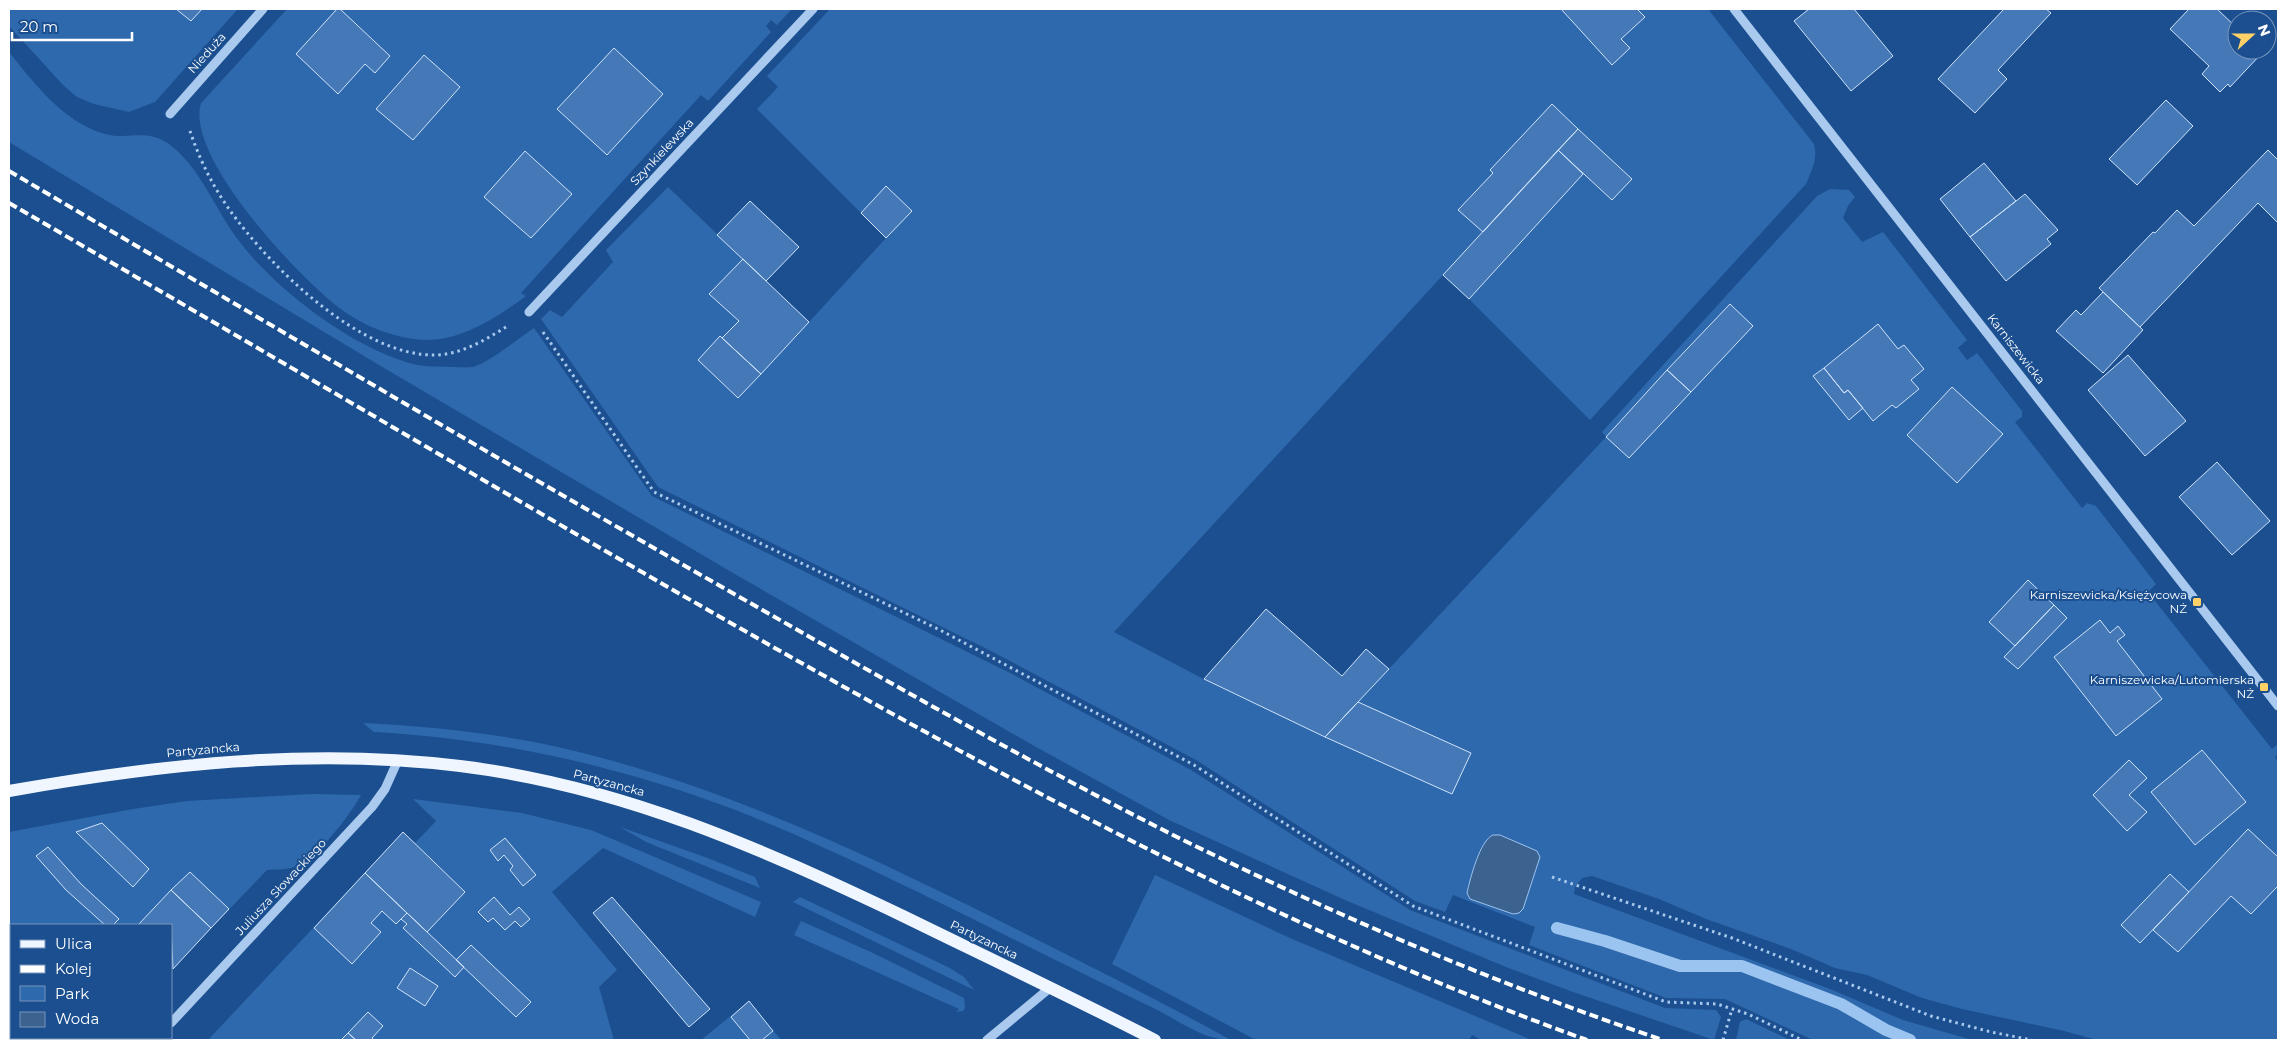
<svg xmlns="http://www.w3.org/2000/svg" width="2287" height="1049" font-family="Montserrat,sans-serif">
  <style>
    .green { fill: #2e69ad; fill-rule: evenodd }
    .water { fill: #3c6290; stroke: #9cc4f0 }
    .lines { fill: none; stroke-linecap: round; stroke-linejoin: round }
    .stream { stroke: #9cc4f0; stroke-width: 12 }
    .building { fill: #4478b7; stroke: #cfe3fa }
    .path { stroke: #a9c9ee; stroke-width: 3; stroke-dasharray: 2.5 4; stroke-linecap: butt }
    .minor { stroke: #a9c9ee; stroke-width: 9 }
    .major { stroke: #f0f6ff; stroke-width: 12 }
    .rail { stroke: #fff; stroke-width: 4; stroke-dasharray: 9 4; stroke-linecap: butt }
    .poi-dot { fill: #ffd166; stroke: #1b4f8f; stroke-width: 2 }
    .labels { text-anchor: middle; stroke-width: 4; stroke-linejoin: round; paint-order: stroke }
    .street-label { font-size: 12px; fill: #fff; stroke: #1b4f8f }
    .poi-label { font-size: 12px; fill: #fff; stroke: #1b4f8f; text-anchor: end }
  </style>
  <rect width="100%" height="100%" fill="#1b4f8f"/>
  <path class="green" d="M9,9H238L155,102L129,112L94,104L77,97L64,86L9,26Z
    M287,9H792L777,25L771,20L766,26L771,32L708,101L701,95L521,293L526,296C498,317 462,340 427,340C398,339 368,328 345,312C303,283 184,157 201,103Z
    M830,9H1708L1814,144C1818,159 1812,170 1806,184L1590,420L1469,299L1443,275L1114,632L1215,685L1326,736L1606,437L1602,432L1817,196L1830,189L1849,190L1855,197L1848,206L1843,218L1862,242L1883,232L1967,340L1958,348L1967,360L1977,353L2022,411V417L2015,422L2082,508L2087,503L2096,506L2156,584L2148,592L2272,749L2278,744V754L2275,757L2278,761V1040H2097L2064,1031L1962,1009L1922,998L1867,975L1835,968L1791,949L1706,919L1659,899L1592,876L1582,878L1575,887L1574,894L1830,989L1903,1020L1972,1040H1813L1725,999L1666,998L1529,945L1535,927L1453,895L1445,912L1415,901L1196,760L991,651L658,487L541,319L550,310L562,317L613,262L606,250L668,187L809,322L886,238L757,109L778,87L767,76ZM1493,835H1500L1537,851L1467,894C1470,879 1480,840 1493,835Z
    M9,52C35,84 63,122 105,134C131,141 148,126 174,148C203,173 216,211 239,241C277,291 355,350 417,365C427,367 440,366 451,367C457,367 467,368 473,367C490,362 519,338 534,328L652,496L1012,674L1191,770L1410,910L1665,1008L1716,1010L1721,1017L1714,1040L1573,992L1506,967L1345,900L1169,820L1036,747L740,577L389,371L9,142Z
    M363,723C424,726 485,732 544,744C708,779 858,850 1006,924C1081,962 1157,999 1231,1040C1202,1040 1177,1019 1151,1007C1090,977 1029,947 969,917C893,880 817,842 738,811C620,766 499,739 374,732Z
    M311,794L361,795C349,817 315,861 291,868C284,870 274,869 267,870L171,970V925H11V1038H110L107,1040H9V832L133,809L187,801Z
    M413,799L522,813L591,830L761,902L755,917L603,848L552,892L617,970L599,987L614,1040H208L403,832L415,843L436,821Z
    M620,827L705,857L755,877L760,888L646,842Z
    M1155,875L1290,938L1532,1040H1481L1472,1035L1469,1040H1256L1112,964Z
    M800,897L950,968L964,977L974,990L793,902Z
    M801,921L873,953L964,998L965,1008L963,1011L956,1012L959,1009L794,935Z
    M749,1001L781,1040H701Z
    M1746,1019L1790,1040H1736L1740,1022Z"/>
  <path class="water" d="M1493,835H1500L1537,851L1540,857L1523,909L1519,913L1513,914L1470,899L1467,893C1470,879 1480,840 1493,835Z"/>
  <g class="lines">
    <path class="stream" d="M1557,928L1605,941L1680,966H1742L1841,1004L1886,1030L1910,1040"/>
  </g>
  <path class="building" d="M176,9H202L191,21Z
    M337,9H340L390,56L375,73L365,64L338,94L296,54Z
    M1561,9H1637L1645,17L1621,39L1630,48L1612,65Z
    M1809,9H1854L1893,56L1851,91L1794,21Z
    M2004,9H2046L2051,13L1998,70L2007,79L1975,113L1938,79Z
    M2189,9H2217L2237,28V50H2260L2263,52L2230,87L2228,84L2220,92L2202,74L2209,66L2170,29Z
    M614,48L663,94L607,155L557,109Z
    M424,55L460,87L413,140L376,109Z
    M2166,100L2193,126L2137,185L2109,159Z
    M1552,104L1578,129L1483,232L1458,210L1493,173L1490,170Z
    M1578,129L1632,179L1612,200L1558,150Z
    M1558,150L1583,174L1469,299L1443,275Z
    M2268,150L2278,160V223L2258,203L2140,327L2099,288L2153,232L2155,233L2177,210L2194,226Z
    M525,151L572,194L531,238L484,197Z
    M1984,163L2016,201L1970,237L1940,199Z
    M886,186L912,211L886,238L861,213Z
    M2025,194L2058,230L2047,239L2051,244L2006,281L1970,237Z
    M750,201L799,247L766,281L717,235Z
    M743,259L809,322L761,374L722,338L739,321L709,294Z
    M2103,292L2143,330L2103,373L2056,331L2076,310L2081,315Z
    M1730,304L1753,326L1691,392L1667,370Z
    M1878,324L1898,349L1904,345L1924,369L1911,380L1919,389L1896,408L1892,405L1873,421L1848,390L1844,393L1824,368Z
    M720,336L761,374L738,398L698,360Z
    M2128,355L2186,421L2145,456L2088,390Z
    M1824,368L1844,393L1848,390L1863,408L1849,420L1813,376Z
    M1667,370L1691,392L1629,458L1606,437Z
    M1952,387L2003,434L1957,483L1907,435Z
    M2217,462L2270,521L2232,555L2179,497Z
    M2028,580L2054,605L2015,646L1989,622Z
    M2054,605L2067,618L2018,669L2004,657Z
    M1266,609L1342,676L1366,649L1389,669L1325,737L1204,679Z
    M2100,620L2110,633L2118,626L2125,635L2117,641L2162,699L2116,736L2054,657Z
    M1358,702L1471,753L1452,794L1325,737Z
    M2202,750L2246,802L2195,845L2151,792Z
    M2129,760L2147,778L2129,795L2147,812L2127,831L2093,795Z
    M102,823L149,869L133,887L76,832Z
    M2248,829L2278,857V886L2251,914L2231,896L2178,952L2153,930Z
    M403,832L465,892L427,932L365,873Z
    M505,838L536,875L523,886L510,870L513,866L504,855L498,861L490,850Z
    M48,847L81,884L119,919L113,925H105L66,890L36,856Z
    M190,872L229,909L211,928L171,890Z
    M365,873L407,913L396,924L382,911L371,923L381,932L352,964L314,928Z
    M2170,874L2189,892L2140,943L2121,925Z
    M171,890L211,928L173,969L171,925H138Z
    M494,897L510,915L519,907L530,919L521,927L515,921L505,930L493,918L488,922L478,912Z
    M612,897L710,1009L689,1027L593,913Z
    M407,913L464,967L455,977L403,928L407,924L401,919Z
    M471,945L531,1002L516,1017L456,960Z
    M410,968L438,986L425,1006L397,988Z
    M749,1001L773,1031L762,1040H750L731,1017Z
    M368,1012L383,1026L372,1038L374,1040H356L348,1033Z
    M348,1033L356,1040H341Z
    M48,1038H110L107,1040H46Z"/>
  <g class="lines">
    <path class="path" d="M190,131C199,158 212,185 229,209C269,266 361,357 436,355C463,354 487,339 509,325
      M543,332L654,492L940,630L1194,765L1413,906L1666,1002L1717,1004L1748,1014L1802,1040
      M1552,877L1732,938L1931,1016L1991,1032L2032,1040
      M1723,1040L1732,1009"/>
    <path class="minor" d="M1734,9L2278,706
      M170,114L263,9
      M529,312L813,9
      M171,1023L372,807L385,789L398,760
      M155,1040L157,1038
      M987,1040L1051,987"/>
    <path class="major" d="M9,791C158,765 309,747 460,766C622,786 760,848 905,917C989,958 1073,998 1155,1040"/>
    <path class="rail" d="M9,171C263,320 517,471 773,616C906,692 1040,768 1177,837C1335,915 1496,984 1663,1040
      M9,203C242,338 474,476 708,610C992,772 1278,929 1587,1040"/>
  </g>
  <g class="poi-dot">
    <rect x="2192" y="597" width="10" height="10" rx="2.5"/>
    <rect x="2259" y="682" width="10" height="10" rx="2.5"/>
  </g>
  <g class="labels">
    <g class="street-label">
      <text transform="translate(207 53) rotate(-48)" y="4">Nieduża</text>
      <text transform="translate(662 152) rotate(-47)" y="4">Szynkielewska</text>
      <text transform="translate(2016 349) rotate(52)" y="4">Karniszewicka</text>
      <text transform="translate(203 750) rotate(-5)" y="4">Partyzancka</text>
      <text transform="translate(609 783) rotate(15)" y="4">Partyzancka</text>
      <text transform="translate(281 887) rotate(-47)" y="4">Juliusza Słowackiego</text>
      <text transform="translate(984 940) rotate(26)" y="4">Partyzancka</text>
    </g>
    <g class="poi-label">
      <text x="2187" y="599">Karniszewicka/Księżycowa<tspan x="2187" dy="14">NŻ</tspan></text>
      <text x="2254" y="684">Karniszewicka/Lutomierska<tspan x="2254" dy="14">NŻ</tspan></text>
    </g>
  </g>
  <rect width="2287" height="1049" fill="none" stroke="#ffffff" stroke-width="20"/>
  <rect x="10" y="924" width="162" height="115" fill="#1b4f8f" stroke="#7695bc"/>
  <rect x="20" y="940" width="25" height="8" fill="#f0f6ff" stroke="#7695bc"/>
  <text x="55" y="949" font-size="15" fill="#ffffff">Ulica</text>
  <rect x="20" y="965" width="25" height="8" fill="#ffffff" stroke="#7695bc"/>
  <text x="55" y="974" font-size="15" fill="#ffffff">Kolej</text>
  <rect x="20" y="986" width="25" height="15" fill="#2e69ad" stroke="#7695bc"/>
  <text x="55" y="999" font-size="15" fill="#ffffff">Park</text>
  <rect x="20" y="1012" width="25" height="15" fill="#3c6290" stroke="#7695bc"/>
  <text x="55" y="1024" font-size="15" fill="#ffffff">Woda</text>
  <g transform="translate(2252 35) rotate(69)"><circle r="24" fill="#1b4f8f" stroke="#7695bc"/>
  <path d="M0-4L9 19L0 12L-9 19Z" fill="#ffd166"/>
  <text y="-8" font-size="14" font-weight="bold" text-anchor="middle" fill="#ffffff">N</text>
  </g>
  <path d="M12 32v8h120v-8" fill="none" stroke="#ffffff" stroke-width="2.5"/>
  <text x="20" y="32" font-size="15" fill="#ffffff" stroke="#1b4f8f" stroke-width="4" paint-order="stroke">20 m</text>
</svg>
